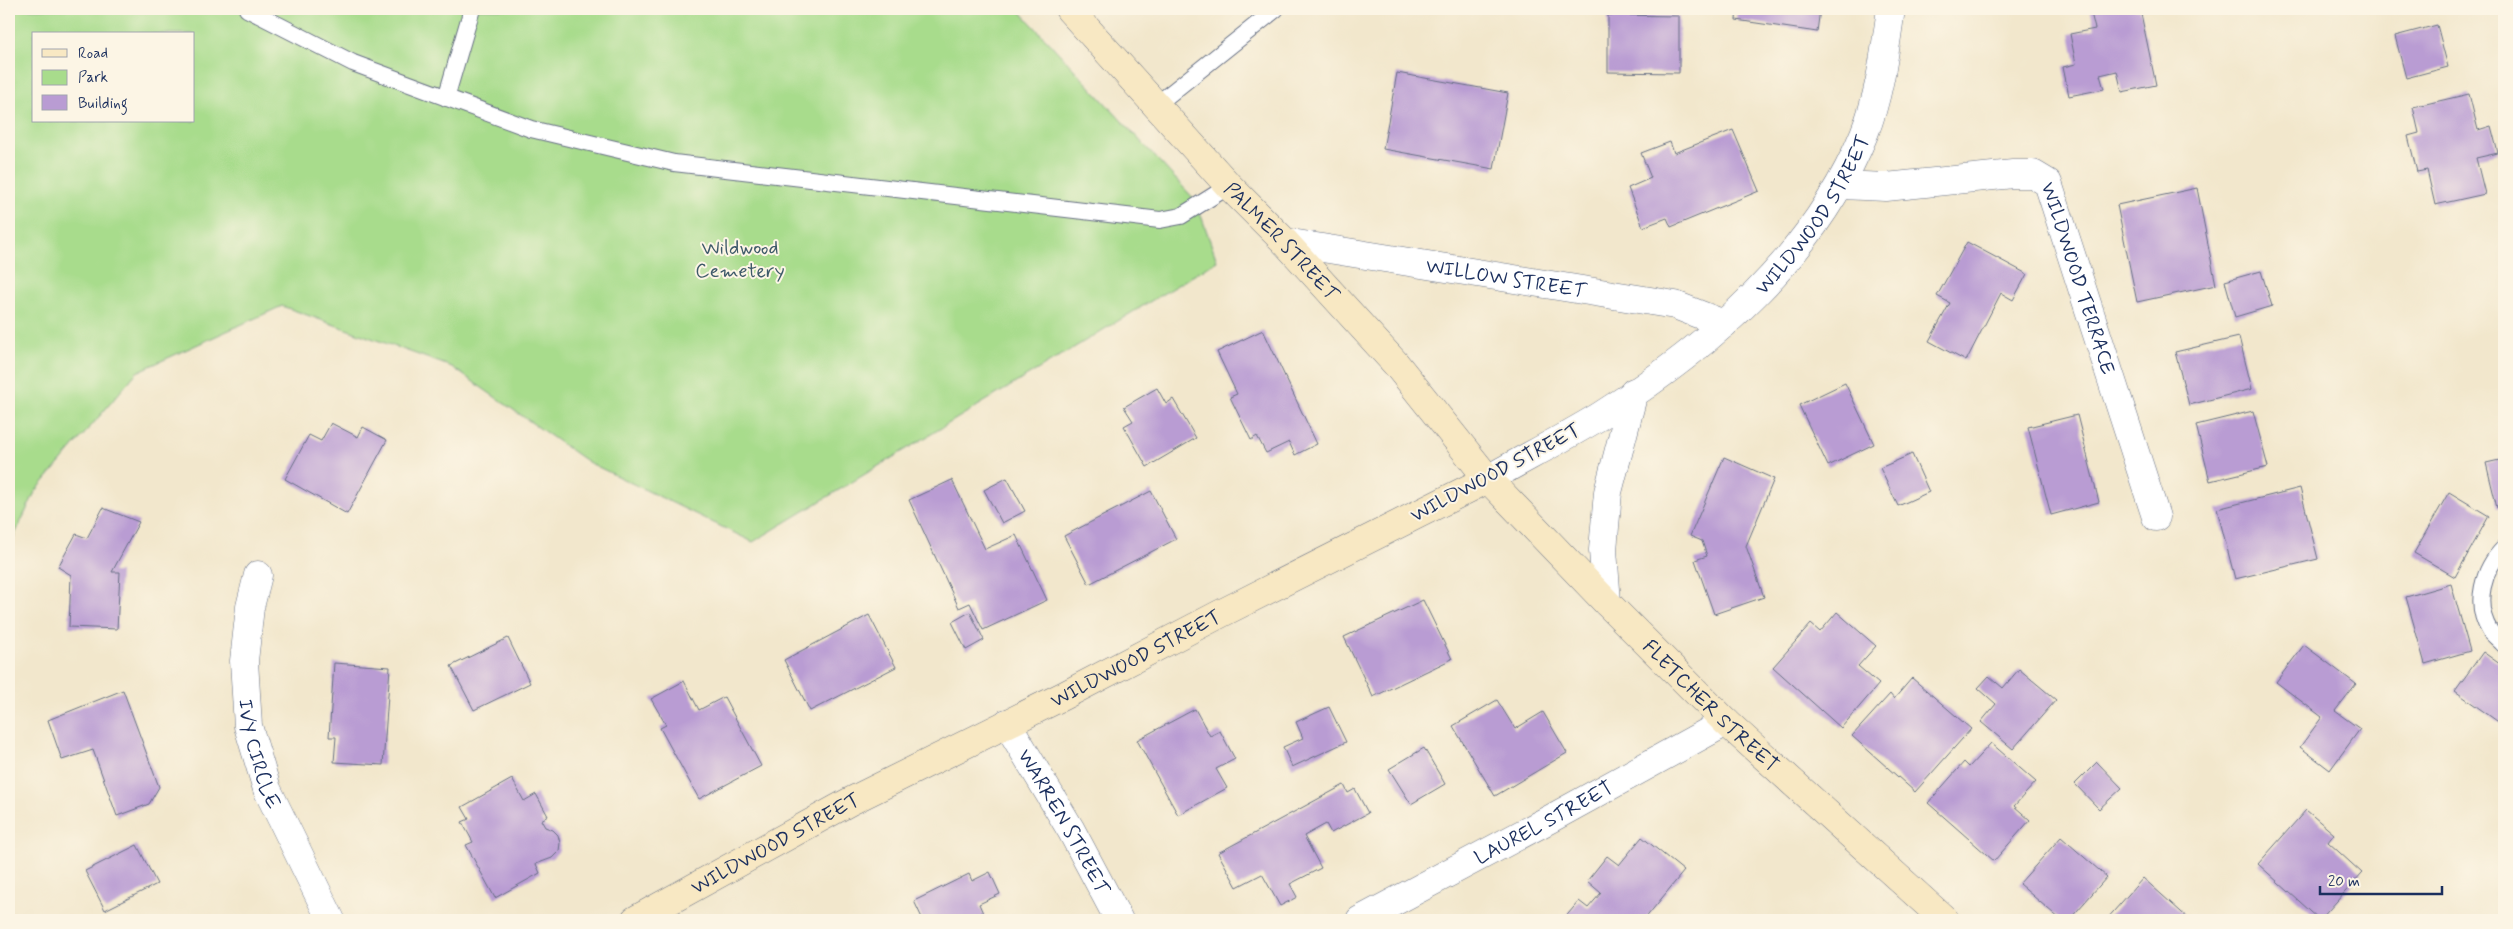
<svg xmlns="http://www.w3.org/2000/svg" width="2513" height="929" font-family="Mynerve,sans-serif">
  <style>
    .green { fill: #a8dc8c; stroke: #628675; fill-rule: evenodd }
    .building { fill: #b99cd3 }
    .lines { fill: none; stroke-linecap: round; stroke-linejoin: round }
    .lane-casing { stroke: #666f84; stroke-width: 18 }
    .street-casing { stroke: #666f84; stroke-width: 29 }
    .secondary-casing { stroke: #666f84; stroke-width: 29 }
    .lane { stroke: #fff; stroke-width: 16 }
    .street { stroke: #fff; stroke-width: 28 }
    .secondary { stroke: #f8e8c3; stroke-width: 28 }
    .labels { text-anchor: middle; stroke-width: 4; stroke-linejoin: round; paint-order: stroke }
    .street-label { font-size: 20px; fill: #1b2f5e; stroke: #fcf5e5 }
    .park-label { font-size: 20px; fill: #3e5a6a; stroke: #fcf5e5 }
  </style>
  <rect width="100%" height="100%" fill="#fcf5e5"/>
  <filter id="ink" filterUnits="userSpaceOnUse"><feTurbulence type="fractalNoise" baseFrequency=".02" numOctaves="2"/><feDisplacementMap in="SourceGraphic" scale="10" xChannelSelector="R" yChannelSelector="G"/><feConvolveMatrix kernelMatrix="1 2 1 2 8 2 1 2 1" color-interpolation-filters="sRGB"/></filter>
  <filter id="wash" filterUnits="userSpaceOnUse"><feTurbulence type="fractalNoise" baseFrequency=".0096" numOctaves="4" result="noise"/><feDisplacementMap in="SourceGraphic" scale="20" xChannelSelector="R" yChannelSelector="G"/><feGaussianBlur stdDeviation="1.12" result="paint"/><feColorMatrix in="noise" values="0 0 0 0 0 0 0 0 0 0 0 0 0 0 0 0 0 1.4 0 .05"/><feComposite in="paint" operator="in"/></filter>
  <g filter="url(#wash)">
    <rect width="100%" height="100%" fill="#f2e7cc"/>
    <path class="green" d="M9,9H1018L1196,201L1217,261L753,542L588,462L452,367L282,306L137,372L35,492L9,547ZM34,34H194V121H34Z"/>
    <g id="blocks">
      <path class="building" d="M1737,9H1820L1817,32L1736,20Z
        M2090,9H2140L2156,85L2122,92L2117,71L2100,75L2104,89L2069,96L2063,67L2076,64L2070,34L2095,29Z
        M1608,15L1679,16V73L1608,72Z
        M2437,25L2448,67L2406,78L2395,36Z
        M1397,73L1508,93L1494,169L1383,149Z
        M2469,94L2478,130L2491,126L2498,153L2476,158L2485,194L2435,205L2427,170L2417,172L2408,136L2419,133L2413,107Z
        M1733,130L1759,191L1671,227L1667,218L1643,227L1628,188L1651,178L1641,153L1670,142L1674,153Z
        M2197,188L2216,285L2137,302L2117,205Z
        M1967,242L2027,274L2013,300L2001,293L1966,361L1929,341L1950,303L1937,296Z
        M2261,271L2272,306L2235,317L2225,281Z
        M1263,330L1317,444L1295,455L1289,442L1266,453L1257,436L1251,440L1230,397L1237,394L1217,352Z
        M2239,337L2252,389L2189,405L2175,352Z
        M1845,383L1874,444L1828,466L1799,405Z
        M1157,388L1166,404L1173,399L1196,438L1147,467L1124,426L1133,421L1124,407Z
        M2253,411L2268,467L2210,481L2196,425Z
        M2077,415L2099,502L2051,515L2028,427Z
        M331,423L358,437L363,427L387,440L347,514L285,479L309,435L321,441Z
        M1912,454L1929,492L1898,506L1880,468Z
        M1724,457L1774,479L1746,546L1764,597L1714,614L1695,560L1707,556L1702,541L1690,536Z
        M2504,459V506L2497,508L2486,463Z
        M1007,478L1025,511L1002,523L984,490Z
        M952,480L985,549L1016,535L1047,600L983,630L970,603L959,608L909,500Z
        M2300,488L2318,559L2235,579L2217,509Z
        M1151,491L1176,539L1089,584L1064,536Z
        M2449,492L2489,516L2455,577L2414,553Z
        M103,508L139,522L112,572H120L117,629L69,627L71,575L58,567L76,534L87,538Z
        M2451,584L2470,651L2425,664L2406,597Z
        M1423,600L1452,659L1373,697L1344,637Z
        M970,612L984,640L966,650L952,622Z
        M1837,612L1876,646L1858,666L1879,684L1841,728L1773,667L1811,624L1820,632Z
        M869,615L896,667L810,711L784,660Z
        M508,638L530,683L474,710L451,666Z
        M2304,645L2356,684L2335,711L2360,729L2330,770L2300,747L2322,717L2276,682Z
        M2483,652L2504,667V726L2455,691Z
        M334,663L390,667L383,765L334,762L336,737H329Z
        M2019,669L2056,700L2013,749L1981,722L1996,704L1978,688L1989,676L2003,688Z
        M1912,678L1971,729L1915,792L1852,736L1890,694L1894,699Z
        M684,681L699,710L724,697L761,766L699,799L660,728L666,725L651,699Z
        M123,690L159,787L149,804L117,816L93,750L62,760L48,720Z
        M1497,700L1515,729L1543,712L1567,753L1495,796L1453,726Z
        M1329,707L1346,742L1292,767L1283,747L1303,738L1296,722Z
        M1195,709L1210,736L1220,731L1235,759L1216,769L1227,788L1178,815L1137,740Z
        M1991,743L2036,782L2014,806L2030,820L1994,861L1928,803L1964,762L1969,767Z
        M1424,748L1445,784L1411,804L1389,769Z
        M2097,762L2122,788L2099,809L2075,784Z
        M512,779L524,801L536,794L548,816L541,820L545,827L553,830L558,835L560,843L559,851L552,858L536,864L540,873L495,898L466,845L473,842L462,822L469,819L462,807Z
        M1344,785L1348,793L1355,789L1368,813L1331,833L1326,824L1304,836L1321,868L1290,884L1297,897L1280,906L1262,874L1237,887L1218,853Z
        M2306,810L2334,834L2328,842L2362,873L2320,920L2258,864Z
        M1642,837L1684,871L1644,920H1563L1579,901L1588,908L1601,893L1587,881L1607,856L1619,865Z
        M2061,837L2107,877L2069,920H2061L2019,884Z
        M137,845L157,884L105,910L85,871Z
        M990,872L1000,894L979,904L986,920H923L914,901L969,874L972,881Z
        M2143,878L2190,920H2106Z"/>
    </g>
  </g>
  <g filter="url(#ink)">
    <use href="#blocks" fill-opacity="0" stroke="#666f84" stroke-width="1"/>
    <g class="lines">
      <g class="lane-casing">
        <path id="lane" d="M247,9L353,63L531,129L674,163L1160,220L1181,216L1229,186
          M446,98L472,9
          M1156,105L1276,9
          M2504,548C2483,569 2473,604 2490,631C2494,636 2500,640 2504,645"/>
      </g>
      <g class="street-casing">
        <g id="street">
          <path id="s1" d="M1841,185L1886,187L2013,174H2033L2048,183L2156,517"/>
          <path id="s2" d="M1285,242L1675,305L1724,324"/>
          <path id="s3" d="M1488,479C1525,458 1564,438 1600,416C1710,346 1814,257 1864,134C1880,95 1885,50 1891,9"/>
          <path id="s4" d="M258,575L250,607L244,661L248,726L267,789L331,920"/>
          <path d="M1607,603L1603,550L1608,492L1634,392"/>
          <path id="s5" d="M1007,723L1071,830L1119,920"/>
          <path id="s6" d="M1360,920L1550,819L1726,722"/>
        </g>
      </g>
      <g class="secondary-casing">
        <g id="secondary">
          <path id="s7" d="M1069,9L1229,186L1285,242L1396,364L1488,479L1607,603L1726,722L1945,920"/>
          <path id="s8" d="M635,920L849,802L1063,696L1220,614L1488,479"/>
        </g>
      </g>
      <use href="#lane" class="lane"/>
      <use href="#street" class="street"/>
      <use href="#secondary" class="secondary"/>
    </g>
  </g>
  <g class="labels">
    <g class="street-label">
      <text dy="7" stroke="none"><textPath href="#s3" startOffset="425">WILDWOOD STREET</textPath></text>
      <text dy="7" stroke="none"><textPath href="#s7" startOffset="315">PALMER STREET</textPath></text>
      <text dy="7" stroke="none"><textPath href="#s2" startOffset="224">WILLOW STREET</textPath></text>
      <text dy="7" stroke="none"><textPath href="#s1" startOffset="310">WILDWOOD TERRACE</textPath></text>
      <text transform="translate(1495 472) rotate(-28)" y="7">WILDWOOD STREET</text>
      <text dy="7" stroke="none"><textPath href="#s8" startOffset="565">WILDWOOD STREET</textPath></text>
      <text dy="7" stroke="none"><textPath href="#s7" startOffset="948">FLETCHER STREET</textPath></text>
      <text dy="7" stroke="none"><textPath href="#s4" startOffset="182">IVY CIRCLE</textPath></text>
      <text dy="7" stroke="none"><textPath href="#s5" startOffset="114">WARREN STREET</textPath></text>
      <text dy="7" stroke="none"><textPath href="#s6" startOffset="208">LAUREL STREET</textPath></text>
      <text dy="7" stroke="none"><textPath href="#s8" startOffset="160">WILDWOOD STREET</textPath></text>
    </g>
    <g class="park-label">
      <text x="740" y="254">Wildwood<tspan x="740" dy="23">Cemetery</tspan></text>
    </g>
  </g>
  <rect width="2513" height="929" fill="none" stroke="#fcf5e5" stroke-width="30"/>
  <rect x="32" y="32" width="162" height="90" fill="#fcf5e5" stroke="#a2a6af"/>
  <rect x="42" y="49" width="25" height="8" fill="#f8e8c3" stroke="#a2a6af"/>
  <text x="78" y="58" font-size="15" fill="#1b2f5e">Road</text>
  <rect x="42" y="70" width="25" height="15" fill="#a8dc8c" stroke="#a2a6af"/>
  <text x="78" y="82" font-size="15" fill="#1b2f5e">Park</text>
  <rect x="42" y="95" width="25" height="15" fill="#b99cd3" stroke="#a2a6af"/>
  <text x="78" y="108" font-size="15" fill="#1b2f5e">Building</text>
  <path d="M2320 886v8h122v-8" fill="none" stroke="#1b2f5e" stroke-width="2.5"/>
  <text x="2328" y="886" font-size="15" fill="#1b2f5e" stroke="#fcf5e5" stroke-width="4" paint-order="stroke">20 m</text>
</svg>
